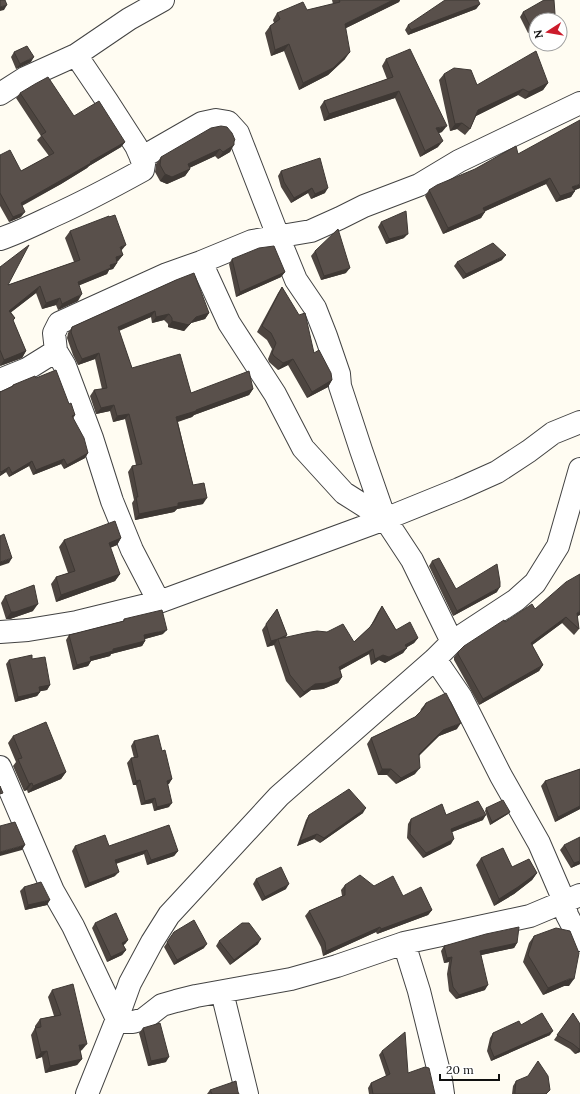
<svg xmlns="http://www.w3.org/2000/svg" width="580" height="1094" font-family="Lora,serif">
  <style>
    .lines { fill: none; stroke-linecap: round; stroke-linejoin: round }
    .minor-casing { stroke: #434343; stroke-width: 24 }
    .minor { stroke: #fff; stroke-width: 22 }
    .wall { fill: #4d4540 }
    .shaded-wall { fill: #3e3834 }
    .building { fill: #59504b; stroke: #3e3834 }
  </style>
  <rect width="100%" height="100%" fill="#fffcf2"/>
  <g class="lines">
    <g class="minor-casing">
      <path id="minor" d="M0,94L25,78L76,55L129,19L163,0
        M141,158L202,123L216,120L228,122L238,133L278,236L296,280L315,308L326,336L339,374L340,386L361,450L385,519L412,560L452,642
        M0,239C18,233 36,224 53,216C84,202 114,186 143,170L144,164L136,146L107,101L76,55
        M201,262L229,323L275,394L303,448L344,493L385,519
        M56,351L65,366L92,438L112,501L132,550L159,602
        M0,380L27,369L56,351L54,333L59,323L167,274L201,262L252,241L311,231L340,218L364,206L419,185L459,161L580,103
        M0,632L28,630L77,622L159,602L385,519L459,489L497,472L529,451L553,433L580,422
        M435,659L461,697L501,776L539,843L564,901L567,915L580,940
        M0,767L53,891L73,926L117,1019L124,1022H133L144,1019L162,1005L176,1001L196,996L291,979L337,966L404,943L530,916L580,895
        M404,943L419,991L441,1080L443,1094
        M222,992L247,1094
        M87,1094L117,1019L130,983L152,942L169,915L279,796L435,659L452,642L516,600L535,583L558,546L580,469"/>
    </g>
    <use href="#minor" class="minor"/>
  </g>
  <path class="wall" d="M332,0H400L399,2L346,28L345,59L328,75L299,90L284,51L271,56L265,33L270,26L274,23L273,20L277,13L307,10L333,4Z
    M480,4L476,9L408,35L405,30L408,25Z
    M523,12L555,14L552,19L549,20H536V28L528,33L520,17Z
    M14,52L31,62L16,69L11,57Z
    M386,59L442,132L439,133L438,147L420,157L395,98L324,121L320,107L324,101L387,79L382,66Z
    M444,74L477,85L548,83L543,90L525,99L518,95L476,116L470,129L465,135L457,129L450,131L439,80Z
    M20,93L74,116L125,142L121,147L89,166L87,168L61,184L22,206L21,217L9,222L0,206V155L21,171L49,156L37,140L41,136L16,98Z
    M235,140L230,152L218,159L215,156L189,168L190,169L185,176L167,184L160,181L155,172L156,164L161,157Z
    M518,154L580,188L575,190L571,197L556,202L546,184L485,211L481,218L443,234L425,196L429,190Z
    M281,171L325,193L311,199L308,193L291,203L281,187L278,176Z
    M381,222L404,238L386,244L378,227Z
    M70,231L121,251L123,255L118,261L117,262V263L113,269L109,270L107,274L79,285L78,301L58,310L56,305L42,309L36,293L11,312L15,318L13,321L26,351L22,358L0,366V267L8,285L74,262L65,238Z
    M315,251L346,273L321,280L311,256Z
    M232,259L285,272L281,277L236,297L229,264Z
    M502,260L463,279L454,266L457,262Z
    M176,280L209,313L205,319L191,323L184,331L168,327V324L164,320L152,323L151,317L119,331L132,368L191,393L253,389L249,395L194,415L192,417L178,422L193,485L203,504L177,509L174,512L135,520L132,503L134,500L128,472L132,466L136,465L125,419L113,422L110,411L96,414L90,396L94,390L102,389L95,359L78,365L73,355L67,338L68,333L72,327Z
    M282,287L314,353L332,380L328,387L307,398L288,365L278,370L269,362L268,359L272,349L267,340L257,332L278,293Z
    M36,378L69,404L75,415L73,419L88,453L85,458L64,469L61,464L33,475L29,466L9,477L6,472L0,476V392L12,386L13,385Z
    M121,538L117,545L110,548L120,574L115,581L56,602L51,584L56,577L68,573L59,547L64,540Z
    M432,561L456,589L497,592L453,616L429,566Z
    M5,596L33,611L10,619H6L1,603Z
    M382,606L396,630L418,638L414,643L407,647L403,653L385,663L379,660L371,665L369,654L340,670L342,677L338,683L323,689L311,690L300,698L286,681L274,645L267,647L262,630L277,609L287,635L286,637L354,642L370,627L378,612Z
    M535,609L577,616L579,629L574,635L562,623L532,645L543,665L539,671L479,705L454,660V657L458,652L505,622Z
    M124,619L163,634L145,639V641L142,646L111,654L110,656L91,661L88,666L73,670L66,640L69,635L123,621Z
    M32,659L50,685L47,690L40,691V692L37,696L15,702L6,664L9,660Z
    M426,703L457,729L439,736L419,756L415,774L396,784L387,775H378L367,744L371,738L415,717L420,712L421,709Z
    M13,736L66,772L61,779L28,793L27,790L24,791L13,766L16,762L8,743Z
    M134,741L162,751L172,779L168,784L169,807L154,811L152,803L141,805L136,785H133L127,763L131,758H134L131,746Z
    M580,769V809L555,822L541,786L545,781Z
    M486,808L508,814L490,825L485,811Z
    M363,813L320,843L314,839L297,846L306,820L309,815Z
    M446,815L483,820L452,832L451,844L423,858L407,838L408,824L411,819Z
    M564,845L580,864L571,868L560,850Z
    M75,846H109L178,851L174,856L147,865L144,854L116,864L115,876L85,888L72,851Z
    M481,858L512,867L537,873L532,880L514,894L494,906L476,865Z
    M256,879L286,889L262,901L253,884Z
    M345,885L374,886L403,896L432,910L428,915L377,934L376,932L323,956L321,947L305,916L309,911L342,896L341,890Z
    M24,887L47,905L25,910L20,891Z
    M95,923L128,940L125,944L123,945L126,950L122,955L107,962L92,928Z
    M174,932L204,948L174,965L164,947Z
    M534,936L569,986H564L543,995L523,962L529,943Z
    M219,941L258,944L230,965L216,946Z
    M517,943L514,948L481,955L485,990L456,999L449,991L447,974L449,962L444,963L441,951L444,946Z
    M52,990L82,1050L80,1051L82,1059L77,1065L45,1073L42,1057L36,1059L31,1035L35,1028V1026L40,1019L54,1016L48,997Z
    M573,1013L580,1052L575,1054L570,1049L554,1040Z
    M521,1025L550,1035L491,1061L487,1051L490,1038L493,1033Z
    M143,1028L166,1062L148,1066L139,1033Z
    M382,1051L408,1073L435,1094H369L368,1088L371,1083L386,1076L379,1055Z
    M516,1081L547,1094H512L513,1086Z
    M210,1090L239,1094H207Z"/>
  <path class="shaded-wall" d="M393,0H400L399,2L340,31L345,24Z
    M480,4L476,9L408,35L411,30Z
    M7,5L4,10L0,11V7Z
    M555,14L552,19L549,20H544Z
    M536,25V28L528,33L531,28Z
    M289,44L284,51L271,56L275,50Z
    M350,52L345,59L328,75L299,90L303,83Z
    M34,57L31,62L16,69L20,64Z
    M548,83L543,90L525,99L529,92Z
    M523,89L518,95L474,117L478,110Z
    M399,91L395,98L324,121L329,114Z
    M462,123L457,129L450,131L455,124Z
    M447,126L442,132L432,135L436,128Z
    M443,141L438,147L420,157L425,151Z
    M125,142L121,147L89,166L87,168L61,184L17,208L21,203L90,162Z
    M234,145L230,152L218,159L223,152Z
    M220,149L215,156L183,171L188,164Z
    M190,169L185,176L167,184L160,181L165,174Z
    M550,178L546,184L479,214L483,208Z
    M580,184V188L568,193L572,187Z
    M312,188L308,193L291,203L294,198Z
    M328,188L325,193L311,199L315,194Z
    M575,191L571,197L556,202L560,196Z
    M25,212L21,217L9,222L13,217Z
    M485,212L481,218L443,234L448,228Z
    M408,234L404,238L386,244L389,239Z
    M126,245L121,251L120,247Z
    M123,255L118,261L111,264L116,257Z
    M506,255L502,260L463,279L466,274Z
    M117,263L113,269L109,270L107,274L73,288L78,282L110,265Z
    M350,268L346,273L321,280L324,276Z
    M285,272L281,277L236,297L240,292Z
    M40,286L36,293L5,317L9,311Z
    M82,294L78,301L58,310L62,304Z
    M60,298L56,305L42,309L46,303Z
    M155,311L151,317L113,333L118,327Z
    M209,313L205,319L191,323L184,331L168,327L172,321L196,317Z
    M169,314L164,320L152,323L156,317Z
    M26,351L22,358L0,366L4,360Z
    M99,353L95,359L78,365L82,359Z
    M293,359L288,365L278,370L283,363Z
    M332,380L328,387L307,398L312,392Z
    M253,389L249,395L194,415L192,417L172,423L176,417Z
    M114,405L110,411L96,414L101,408Z
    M129,414L125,419L113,422L117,416Z
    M88,453L85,458L64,469L67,465Z
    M64,459L61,464L33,475L36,470Z
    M32,461L29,466L9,477L12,473Z
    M9,467L6,472L0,476L1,472Z
    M207,498L203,504L177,509L174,512L135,520L139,514L178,503Z
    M121,538L117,545L104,550L109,543Z
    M12,558L9,563L0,566V562Z
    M120,574L115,581L56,602L61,595Z
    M500,587L497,592L453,616L457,611Z
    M38,604L33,611L10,619H6L11,612Z
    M580,611V615L573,619L577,613Z
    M566,617L562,623L527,649L531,643Z
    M167,630L163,634L141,640L144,635Z
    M418,638L414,643L404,649L407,648L403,653L385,663L379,660L371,665L375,659L383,655L405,645Z
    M278,639L274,645L267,647L271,641Z
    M145,641L142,646L111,654L110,656L87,662L90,657L113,649Z
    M373,649L369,654L335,673L339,667Z
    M91,661L88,666L73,670L77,665Z
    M543,665L539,671L479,705L483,699Z
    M342,677L338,683L323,689L311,690L300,698L304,692L315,684Z
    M50,685L47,690L36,692L39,687Z
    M40,692L37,696L15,702L18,697Z
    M461,723L457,729L439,736L414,760L419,754L443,730Z
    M420,768L415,774L396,784L401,778Z
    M382,769H391L387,775H378Z
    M66,772L61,779L28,793L33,786Z
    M172,779L169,784L164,785L167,781Z
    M140,780L136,785H133L136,781Z
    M32,783L27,790L24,791L29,784Z
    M155,798L152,803L141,805L145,801Z
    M172,803L169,807L154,811L157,807Z
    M580,806V809L555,822L558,817Z
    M366,808L363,813L320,843L324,838Z
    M510,812L508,814L490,825L492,822Z
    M486,815L483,820L447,834L451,829Z
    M317,834L314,839L297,846L300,841Z
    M454,839L451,844L423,858L426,853Z
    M25,845L22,850L0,856V852Z
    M147,850L144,854L111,865L115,860Z
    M178,851L174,856L147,865L151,860Z
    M580,861V864L571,868L574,863Z
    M119,872L115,876L85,888L89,883Z
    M537,873L532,880L514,894L494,906L499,899Z
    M289,884L286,889L262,901L265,897Z
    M50,900L47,905L25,910L28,905Z
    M432,910L428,915L377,934L381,929Z
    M380,927L376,932L323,956L326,951Z
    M261,939L258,944L230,965L234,960Z
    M128,940L125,944L119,948L122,943Z
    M517,943L514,948L477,956L480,951Z
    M207,944L204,948L174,965L177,960Z
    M126,950L122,955L107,962L111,957Z
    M452,957L449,962L444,963L447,958Z
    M569,979H574L569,986H564L543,995L548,988Z
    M488,985L485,990L456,999L459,995Z
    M553,1031L550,1035L491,1061L494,1057Z
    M87,1044L82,1050L75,1052L79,1045Z
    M579,1049H580V1052L575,1054Z
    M47,1051L42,1057L36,1059L41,1052Z
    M169,1057L166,1062L148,1066L151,1061Z
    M82,1059L77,1065L45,1073L50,1066Z"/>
  <path class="building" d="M0,0H5L7,5L0,7Z
    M339,0H393L345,24L350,52L333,68L303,83L289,44L275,50L270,26L280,19L277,13L303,2L307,10L340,2Z
    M445,0H478L480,4L411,30L408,25Z
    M544,0H554L555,14L544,20H536V25L531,28L523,12Z
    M27,46L34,57L20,64L14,52Z
    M410,49L447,126L436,128L443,141L425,151L399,91L329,114L324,101L393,77L386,59Z
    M536,51L548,83L529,92L523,89L478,110L470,129L462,123L455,124L444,74L454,68L471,70L477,85Z
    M48,77L74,116L99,101L125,142L90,162L91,163L65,178L21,203L25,212L13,217L0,193V155L10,150L21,171L54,153L41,135L46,132L20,93L35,84Z
    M580,120V184L572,187L575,191L560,196L550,178L483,208L485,212L448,228L429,190L437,185L475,169L516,146L518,154Z
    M221,126L227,127L232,133L235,140L234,141V145L223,152L220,149L188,164L190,169L172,177L165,174L160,165L161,157L211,128Z
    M320,158L328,188L315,194L312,188L294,198L284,182L281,171Z
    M406,211L408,234L389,239L381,222Z
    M115,215L126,245L120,247L123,255L116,257L117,263L110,265L111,268L78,282L82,294L62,304L60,298L46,303L40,286L9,311L15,318L13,320L26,351L4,360L0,350V267L29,245L8,285L80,260L70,231L109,216V217Z
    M338,229L350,268L324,276L315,251Z
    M493,243L506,255L466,274L457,262Z
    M274,246L285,272L240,292L232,259L259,248Z
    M194,273L209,313L196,317L189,325L172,321V318L169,314L156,317L155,311L118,327L132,368L180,354L191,393L249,371L253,389L196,410V411L176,417L193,485L204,483L207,498L178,503V506L139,514L136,497H138L132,466L142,464L129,414L117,416L114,405L101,408L94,390L107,388L99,353L82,359L77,349L71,332L72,327L176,280Z
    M282,287L299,315L305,313L314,353L319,350L331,373L332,380L312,392L293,359L283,363L274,356L272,353L276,343L271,333L262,326Z
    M56,370L69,404L71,403L75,415L72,416L84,438L88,453L67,465L64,459L36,470L32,461L12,473L9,467L1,472L0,471V392L13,386V385L35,376L36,378Z
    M115,521L121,538L109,543L120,574L61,595L56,577L75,571L64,540Z
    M4,534L12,558L0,562V536Z
    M439,558L456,589L497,564L500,582V587L457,611L432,561Z
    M580,574V611L577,613L579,629L566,617L531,643L543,665L483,699L458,654V652L464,646L504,620L505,622L532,604L535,609L566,582Z
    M34,585L38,604L15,612H11L5,596Z
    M382,606L396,630L410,622L418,638L405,645L407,648L389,657L383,655L375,659L373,649L339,667L342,677L327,683L315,684L304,692L290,675L278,639L271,641L266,624L277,609L287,635L278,639L305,633L317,631L327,632L343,624L354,642L370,627L375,620Z
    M162,610L167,630L144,635L145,641L113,649V651L90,657L91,661L77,665L69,635L124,621V619Z
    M32,655V659L45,657L50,685L39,687L40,692L18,697L9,660Z
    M446,693L461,723L443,730L419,754L420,768L401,778L391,769H382L371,738L415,717L423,709L426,703Z
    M46,722L66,772L33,786L32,783L29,784L18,759L22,758L13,736Z
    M158,735L162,751L165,750L172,779L167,781L172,803L157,807L155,798L145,801L140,780L136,781L131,758L138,757L134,741Z
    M580,769V806L558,817L545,781Z
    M0,786L3,793L0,794Z
    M349,789L366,808L324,838L317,834L300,841L309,815Z
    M503,800L510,812L492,822L486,808Z
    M478,801L486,815L451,829L454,839L426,853L410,834L411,819L442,804L446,815Z
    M15,822L25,845L0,852V826Z
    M169,825L178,851L151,860L147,850L115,860L119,872L89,883L75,846L105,835L109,846Z
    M580,837V861L574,863L564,845Z
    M503,848L512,867L529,859L537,873L518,887L499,899L481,858Z
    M281,867L289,884L265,897L256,879Z
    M360,875L374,886L393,876L403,896L421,887L432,910L381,929L380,927L326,951L325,942L309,911L345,895V885Z
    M41,882L50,900L28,905L24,887Z
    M116,913L128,940L122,943L126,950L111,957L95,923Z
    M194,920L207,944L177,960L167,942L174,932Z
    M242,923H249L261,939L234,960L219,941Z
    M519,927L517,943L480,951L488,985L459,995L453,987L450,970L452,957L447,958L444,946L486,934Z
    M556,928L570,931L579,953L574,979H569L548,988L528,955L534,936Z
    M73,984L87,1044L79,1045L82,1059L50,1066L47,1051L41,1052L35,1028L41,1027L40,1019L61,1015L52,990Z
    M542,1013L553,1031L494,1057L490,1047L493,1033L519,1021L521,1025Z
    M573,1013L580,1024V1049H579L573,1044L557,1035Z
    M160,1023L169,1057L151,1061L143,1028Z
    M405,1032L408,1073L425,1067L429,1068L435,1094H373L371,1083L390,1074L382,1051Z
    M538,1061L548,1076L550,1090L546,1094H515V1091L516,1081L528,1076Z
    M236,1081L238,1092L239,1094H212L210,1090Z"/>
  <g transform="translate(548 32) rotate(258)"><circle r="19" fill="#ffffff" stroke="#9f9f9f"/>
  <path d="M0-3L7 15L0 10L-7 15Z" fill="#cc1b2b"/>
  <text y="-6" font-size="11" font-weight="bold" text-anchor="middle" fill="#101010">N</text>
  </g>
  <path d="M440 1074v6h59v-6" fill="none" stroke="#101010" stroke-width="2"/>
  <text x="446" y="1074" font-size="12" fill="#101010" stroke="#ffffff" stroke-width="3" paint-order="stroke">20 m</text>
</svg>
